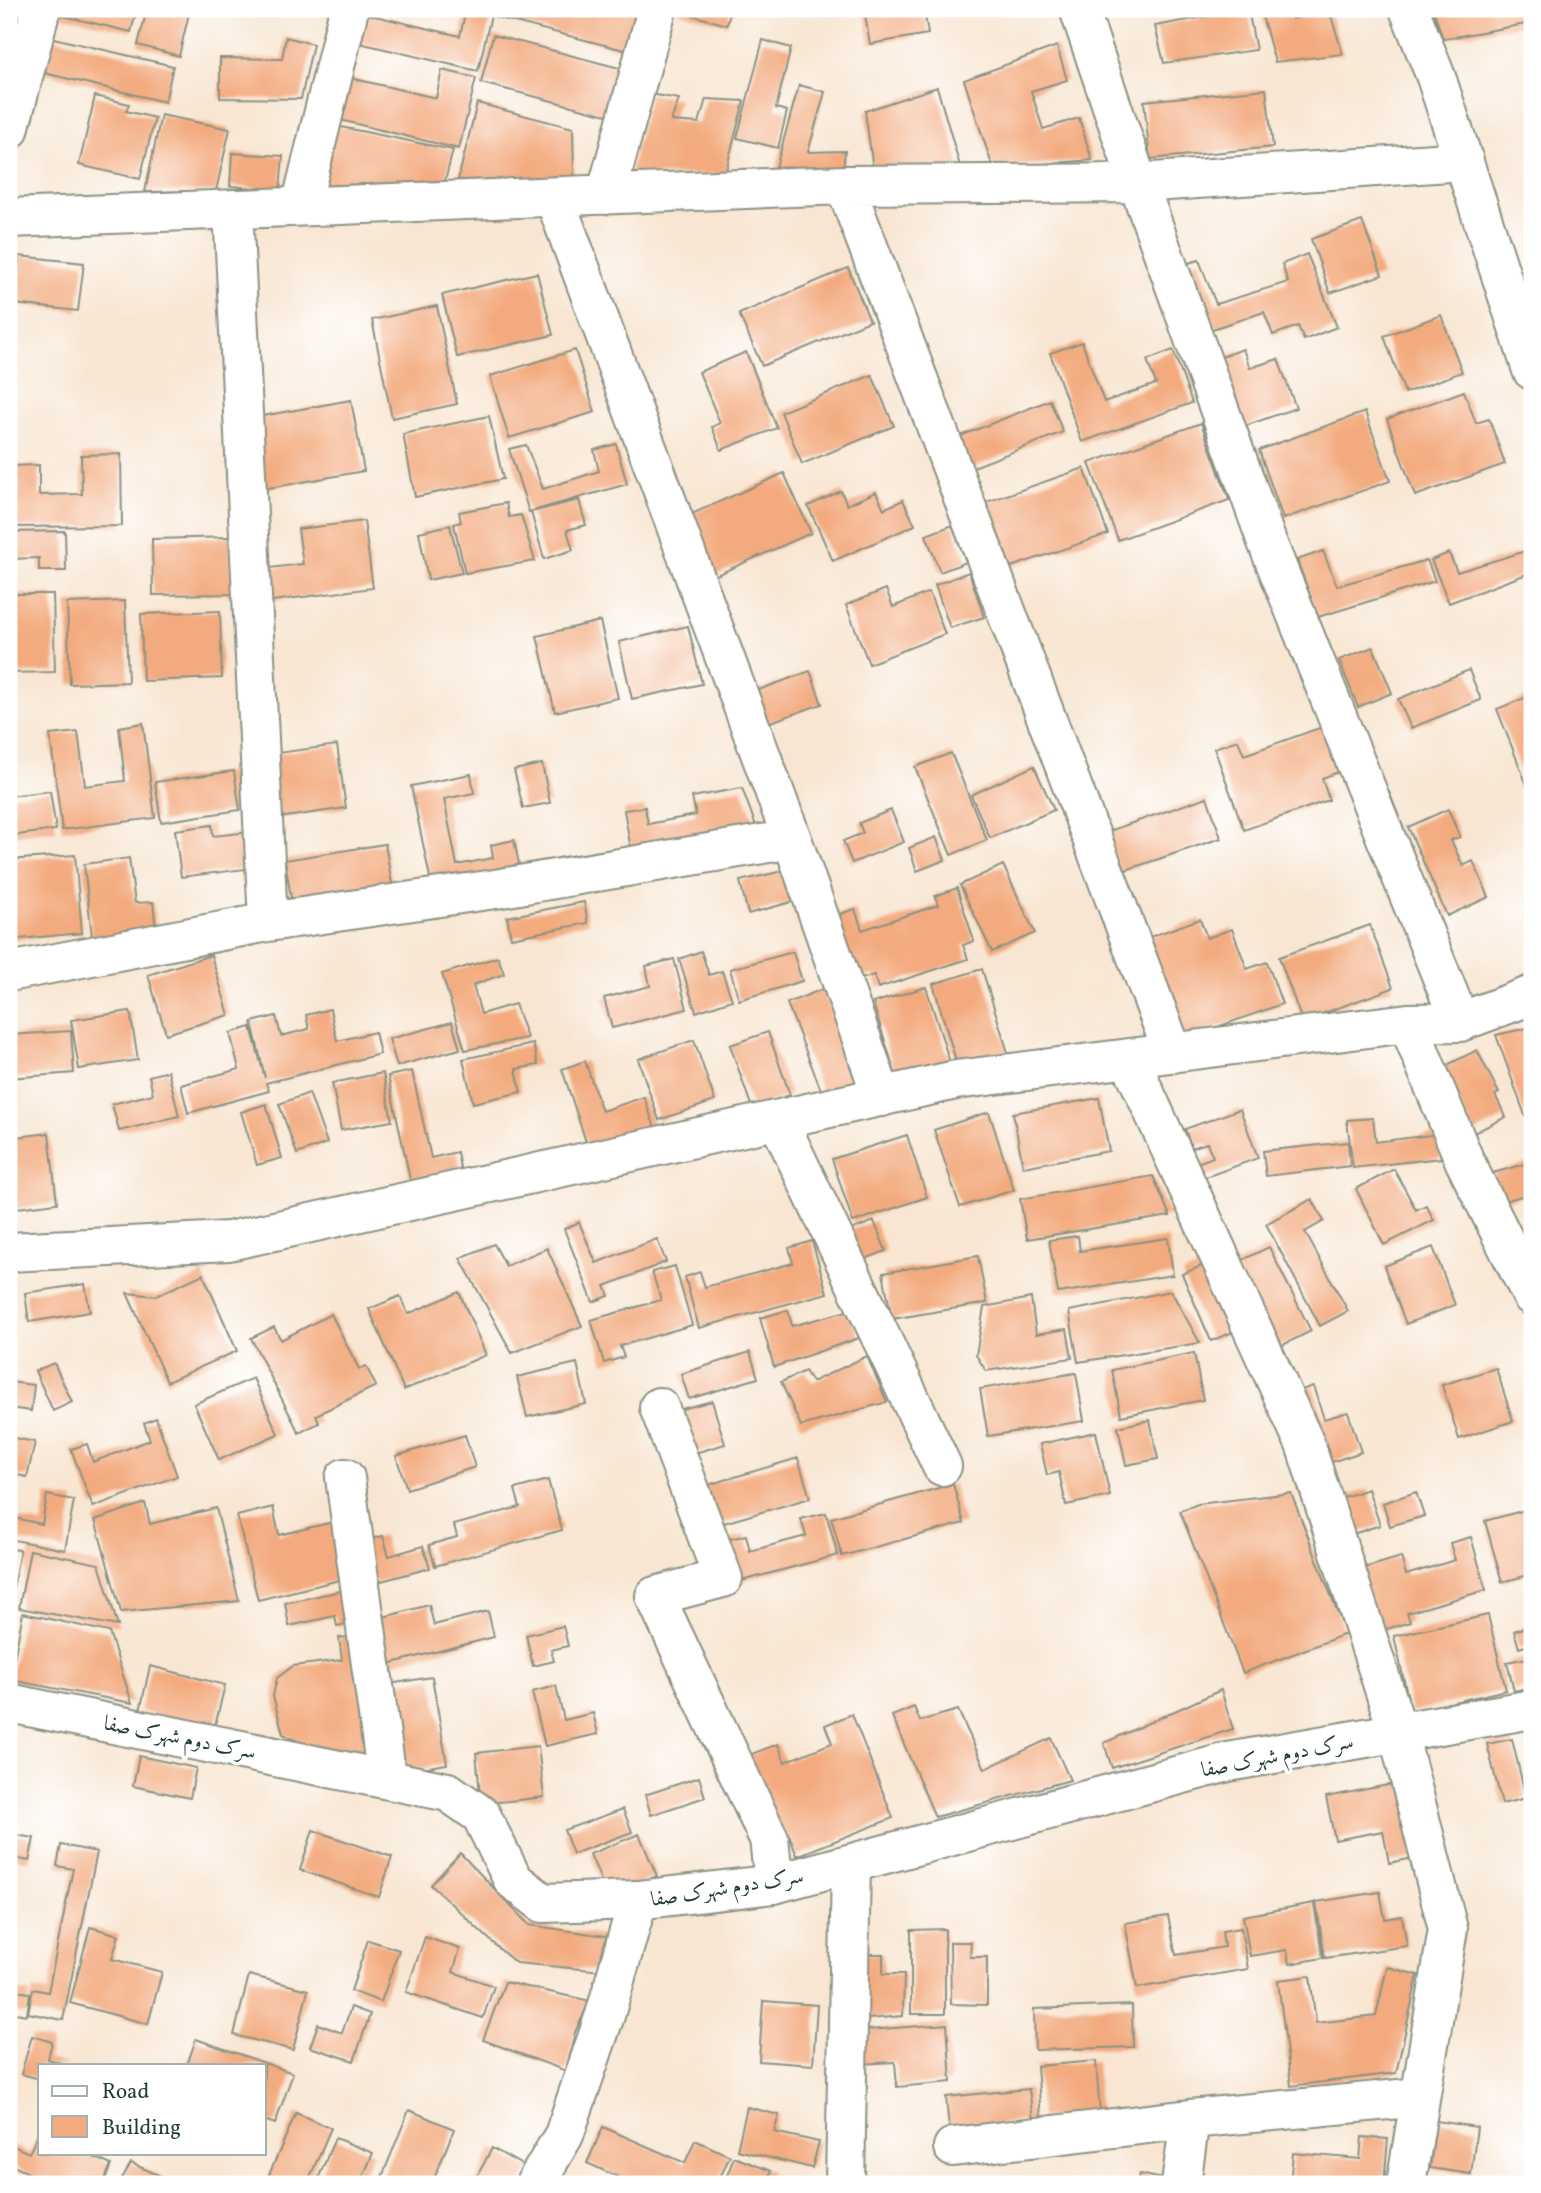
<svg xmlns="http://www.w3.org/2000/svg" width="1541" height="2193" font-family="Vollkorn,Amiri,serif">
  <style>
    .building { fill: #f3aa7e }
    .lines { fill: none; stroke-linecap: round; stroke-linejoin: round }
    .street-casing { stroke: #8c9283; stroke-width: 42 }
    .secondary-casing { stroke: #8c9283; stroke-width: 42 }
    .street { stroke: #fff; stroke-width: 38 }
    .secondary { stroke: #fff; stroke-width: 38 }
    .labels { text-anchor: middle; stroke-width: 7; stroke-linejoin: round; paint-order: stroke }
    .street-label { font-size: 21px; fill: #1f3d34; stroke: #fff }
  </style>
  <rect width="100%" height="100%" fill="#fff"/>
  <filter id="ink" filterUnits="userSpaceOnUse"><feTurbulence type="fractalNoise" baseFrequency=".0143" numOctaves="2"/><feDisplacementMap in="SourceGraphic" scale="14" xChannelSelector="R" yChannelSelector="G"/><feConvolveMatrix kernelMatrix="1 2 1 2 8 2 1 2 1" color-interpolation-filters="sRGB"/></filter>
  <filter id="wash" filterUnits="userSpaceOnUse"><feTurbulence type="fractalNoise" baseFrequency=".00686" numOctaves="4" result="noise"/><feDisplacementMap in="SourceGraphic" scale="28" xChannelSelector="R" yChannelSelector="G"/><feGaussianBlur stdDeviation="1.57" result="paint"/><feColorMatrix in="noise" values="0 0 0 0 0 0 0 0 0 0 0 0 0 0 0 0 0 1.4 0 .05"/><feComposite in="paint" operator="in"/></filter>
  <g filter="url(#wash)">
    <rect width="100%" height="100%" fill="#f8e6d2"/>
    <g id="blocks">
      <path class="building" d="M9,9H24L17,35L9,33Z
        M52,9H137L131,32L51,13Z
        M147,9H190L179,56L138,45Z
        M466,9L492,11L478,71L355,42L362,13L460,36Z
        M497,9H639L628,51L495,17Z
        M670,9H731L727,25Z
        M864,9H924L928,34L870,44Z
        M1248,9L1256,50L1164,63L1155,26Z
        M1260,9H1289L1292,19L1329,10L1343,54L1275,62Z
        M1433,9H1526L1531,23L1443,39Z
        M493,35L623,69L611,116L481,83Z
        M49,37L173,66L165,102L40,72Z
        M286,37L313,44L301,99L220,98V58L282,59Z
        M763,40L791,48L776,108L787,111L778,148L737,138Z
        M1057,46L1067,80L1031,91L1043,129L1079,118L1092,160L993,168L964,80Z
        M442,70L476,78L459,149L332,118L342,76L436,98Z
        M799,85L825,92L808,152L845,151L843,171H775Z
        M937,87L960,166L873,169L865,111Z
        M1266,89L1273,147L1150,159L1144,101Z
        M650,94L679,99L671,121L699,123L706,99L744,101L725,174L629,176Z
        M95,96L129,104L126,111L155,118L140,179L79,165Z
        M477,103L573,128L574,178L458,180Z
        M161,115L230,129L216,191L145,192Z
        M336,126L453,150L445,181L322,186Z
        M232,153L283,156L280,190L230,186Z
        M1362,221L1382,275L1330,293L1311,239Z
        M1307,254L1337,327L1304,340L1298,326L1273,335L1264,312L1203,332L1178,266L1199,260L1216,304L1288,282L1282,264Z
        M19,256L84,263L78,311L14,304Z
        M848,268L870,321L762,366L739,314Z
        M537,273L553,335L457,357L442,295Z
        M437,306L457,404L392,418L372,320Z
        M1441,315L1462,372L1405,393L1384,336Z
        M1082,342L1104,402L1156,384L1147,360L1173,350L1192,403L1082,442L1050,353Z
        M1243,349L1250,368L1278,359L1296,408L1242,427L1218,358Z
        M575,350L595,412L509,438L490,376Z
        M746,352L777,428L721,450L712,427L720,423L699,372Z
        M872,375L894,426L802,464L781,412Z
        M1464,391L1476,423L1489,419L1505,464L1415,496L1387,419Z
        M351,400L364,471L263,489L251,418Z
        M1050,400L1063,432L961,472L948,441Z
        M1365,412L1390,481L1283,519L1259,450Z
        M489,416L503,479L415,497L403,434Z
        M1201,423L1229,500L1118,540L1089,463Z
        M616,444L627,484L529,512L509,449L526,445L543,489L599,471L594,450Z
        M121,454L122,526L9,527V466L39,465V495L82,494L81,455Z
        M1084,468L1108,534L1002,570L978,505Z
        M784,473L811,533L712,577L685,517Z
        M841,491L847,505L876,492L884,509L903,500L915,525L833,561L808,506Z
        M579,500L586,525L567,530L573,550L544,559L531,512Z
        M506,503L509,517L521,515L535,561L465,573L454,524L461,522L459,512Z
        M364,521L373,588L265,602L261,569L303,564L298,529Z
        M450,525L462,573L428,580L419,532Z
        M953,525L967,562L940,572L926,535Z
        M65,531L66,571H39V558L9,559V532Z
        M231,537L232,594L153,595L152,539Z
        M1532,549V572L1449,603L1431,560L1449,553L1457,572Z
        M1323,551L1337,586L1427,560L1435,581L1318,617L1297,560Z
        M969,572L984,617L950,628L935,585Z
        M886,589L893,607L929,592L945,634L869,664L846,605Z
        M9,594H53L55,672L9,673Z
        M125,601L128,682L70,684L67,603Z
        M220,611L222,678L143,681L141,614Z
        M600,621L618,698L555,712L537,636Z
        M688,626L702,684L632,699L619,642Z
        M1373,647L1392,693L1358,707L1339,660Z
        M1469,670L1481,700L1411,728L1398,699Z
        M810,671L822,704L765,724L753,692Z
        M1532,695V798L1497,709Z
        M143,723L155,818L62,830L50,735L78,732L85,786L125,781L119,727Z
        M1325,726L1341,771L1322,778L1329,800L1244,830L1214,748L1238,740L1244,755Z
        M337,745L346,808L279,818L270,754Z
        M951,753L987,840L951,855L915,767Z
        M542,764L550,803L523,808L514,770Z
        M1034,766L1054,810L990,838L971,795Z
        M234,771L240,810L161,822L155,782Z
        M471,774L474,793L444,799L457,865L493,858L491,845L514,840L521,874L433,892L411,786Z
        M742,788L760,837L633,860L624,810L645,807L648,824L696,815L692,797Z
        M50,791L56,830L9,836V796Z
        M1207,797L1221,838L1120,872L1106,832Z
        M1448,809L1460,837L1451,840L1463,866L1473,861L1489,897L1447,916L1408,827Z
        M891,810L904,842L852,863L843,841L863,833L859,823Z
        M212,825L213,836L250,832L254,868L181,877L175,830Z
        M936,837L945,860L917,871L909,848Z
        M385,844L394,895L293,911L285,860Z
        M75,855L82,933L9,940V860Z
        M129,858L135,903L153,902L157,939L93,946L84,864Z
        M1003,865L1035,933L992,952L960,885Z
        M787,870L795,901L748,914L740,881Z
        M957,888L974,941L963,945L968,959L878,988L874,975L855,981L834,916L855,909L862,930L938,905L935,896Z
        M584,902L588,923L511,938L507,917Z
        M1200,919L1207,938L1232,929L1247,969L1267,962L1282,1004L1178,1041L1141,940Z
        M1370,925L1393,988L1302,1021L1279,957Z
        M701,951L709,975L722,971L732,1000L696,1012L679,959Z
        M793,952L802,981L739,1000L730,969Z
        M211,955L229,1015L166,1034L148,975Z
        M498,957L504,974L473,985L481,1014L515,1004L527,1038L465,1050L442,974Z
        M674,959L687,1009L612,1028L604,998L650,986L646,966Z
        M982,969L1009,1056L959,1071L933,984Z
        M926,987L951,1066L898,1082L873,1003Z
        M823,989L859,1080L823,1095L787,1003Z
        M330,1009L337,1041L375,1032L380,1054L266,1083L269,1091L188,1113L181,1085L239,1069L230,1033L251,1027L265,1078L252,1022L276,1016L281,1036L309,1029L306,1015Z
        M130,1011L138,1060L79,1069L71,1020Z
        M452,1022L460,1049L397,1066L389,1039Z
        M1532,1027V1135L1496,1035Z
        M71,1031L74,1073L9,1078V1035Z
        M768,1032L790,1095L752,1108L730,1045Z
        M694,1040L715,1101L659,1120L638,1059Z
        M533,1044L538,1065L516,1069L521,1092L473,1103L463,1059Z
        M1477,1050L1499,1093L1495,1095L1506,1117L1474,1133L1441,1068Z
        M585,1061L602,1111L644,1097L655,1128L589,1151L562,1069Z
        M168,1071L179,1116L119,1131L112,1104L153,1094L149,1076Z
        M412,1071L431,1158L457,1152L461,1173L411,1184L388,1076Z
        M383,1073L392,1121L341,1130L332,1083Z
        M309,1093L327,1143L297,1154L279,1104Z
        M1099,1098L1109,1151L1023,1167L1013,1113Z
        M266,1104L282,1158L257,1165L241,1112Z
        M1240,1109L1258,1158L1203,1178L1197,1163L1213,1157L1207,1143L1191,1148L1185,1129Z
        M989,1112L1014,1190L960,1207L934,1130Z
        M1373,1118L1376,1142L1438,1134L1441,1158L1353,1168L1347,1120Z
        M49,1133L57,1203L9,1209V1138Z
        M907,1135L927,1197L853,1222L832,1159Z
        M1348,1142L1350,1166L1266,1176L1263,1151Z
        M1532,1162V1193L1501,1202L1493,1173Z
        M1394,1169L1416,1210L1426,1205L1434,1220L1384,1245L1356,1189Z
        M1153,1176L1170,1216L1027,1239L1020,1199Z
        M1312,1199L1324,1221L1305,1232L1348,1311L1320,1326L1266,1224Z
        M874,1221L886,1251L858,1262L846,1232Z
        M579,1222L596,1263L657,1239L666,1262L605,1286L609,1296L593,1302L564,1229Z
        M1078,1236L1080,1251L1168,1238L1173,1275L1058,1293L1049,1240Z
        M812,1241L827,1293L699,1328L685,1277L700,1272L705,1287L793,1263L789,1248Z
        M494,1244L506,1266L547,1248L582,1326L512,1353L460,1258Z
        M1269,1247L1311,1331L1275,1349L1234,1264Z
        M1433,1247L1455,1305L1406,1324L1384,1266Z
        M978,1256L987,1303L892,1319L883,1273Z
        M1204,1265L1233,1332L1211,1341L1182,1274Z
        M675,1266L692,1325L620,1346L624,1357L604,1363L591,1320L661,1300L652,1272Z
        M203,1274L237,1351L167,1382L127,1293L156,1296Z
        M85,1284L90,1312L29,1322L25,1293Z
        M1171,1291L1200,1343L1078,1362L1069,1311Z
        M459,1292L486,1355L404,1390L369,1309L400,1296L408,1314Z
        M1031,1298L1036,1334L1067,1329L1072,1358L986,1371L976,1355L984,1307Z
        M788,1310L792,1326L851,1310L859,1338L774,1367L760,1318Z
        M331,1314L359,1369L366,1366L376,1386L316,1415L319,1423L299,1433L251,1338L274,1327L281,1340Z
        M750,1352L758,1378L689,1399L681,1374Z
        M1194,1353L1203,1400L1121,1416L1112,1370Z
        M867,1356L887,1402L801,1426L781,1382L805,1371L812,1382Z
        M54,1363L72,1402L53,1411L35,1371Z
        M577,1363L586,1404L527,1417L517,1377Z
        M1496,1368L1513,1421L1459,1439L1442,1385Z
        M1076,1373L1084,1421L988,1436L980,1389Z
        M253,1378L278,1434L219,1460L194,1404Z
        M9,1382L34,1385L31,1411L9,1408Z
        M1313,1386L1324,1419L1348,1412L1361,1452L1320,1466L1296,1392Z
        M712,1401L725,1444L685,1456L671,1412Z
        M156,1418L177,1476L93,1507L71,1449L87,1444L93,1462L150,1440L144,1423Z
        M1150,1420L1158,1459L1126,1465L1118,1427Z
        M1096,1432L1110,1496L1066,1505L1059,1472L1047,1475L1040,1444Z
        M465,1435L475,1467L407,1489L396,1456Z
        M9,1437L35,1442L27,1477L9,1473Z
        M798,1458L810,1498L717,1525L705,1486Z
        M548,1480L562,1530L435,1566L429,1545L457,1537L454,1525L520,1507L515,1489Z
        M953,1484L964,1523L842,1556L831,1518Z
        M1368,1489L1380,1525L1344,1537L1332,1501Z
        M1416,1492L1424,1516L1390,1526L1383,1503Z
        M1291,1493L1346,1634L1243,1673L1180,1511L1198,1504Z
        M47,1495L74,1500L65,1550L9,1539V1517L42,1524Z
        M145,1503L150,1524L216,1508L239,1601L121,1612L95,1520Z
        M273,1507L279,1535L333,1522L348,1578L258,1600L237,1516Z
        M1532,1508V1574L1502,1582L1485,1521Z
        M826,1513L838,1555L734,1583L722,1541L746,1535L750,1551L806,1536L801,1519Z
        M383,1536L389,1556L423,1546L430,1568L374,1583L362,1541Z
        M1471,1537L1486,1590L1407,1613L1410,1622L1380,1631L1361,1569L1401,1557L1406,1575L1455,1560L1450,1543Z
        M9,1549L20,1550L10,1605H9Z
        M30,1550L99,1564L118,1626L19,1608Z
        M345,1590L352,1623L337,1626L335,1616L289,1626L285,1603Z
        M429,1605L434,1625L488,1611L494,1637L388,1664L376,1619Z
        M23,1613L109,1632L132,1703L10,1680Z
        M1488,1615L1506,1690L1411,1712L1394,1636Z
        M1532,1625V1644L1519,1648L1514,1631Z
        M563,1626L568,1646L551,1650L554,1661L533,1666L526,1635Z
        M360,1636L376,1755L347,1754L311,1748L283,1734L273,1696L277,1678L293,1666L342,1660L339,1638Z
        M1532,1657V1687L1514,1691L1507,1662Z
        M150,1666L225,1685L214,1730L140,1711Z
        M432,1677L447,1764L403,1771L389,1684Z
        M556,1686L564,1720L593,1713L598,1734L545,1746L532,1692Z
        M1221,1690L1233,1729L1112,1768L1104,1743Z
        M914,1707L920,1721L958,1710L985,1769L1051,1738L1070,1780L935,1817L892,1716Z
        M852,1714L893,1818L797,1856L789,1835L781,1838L749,1755L778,1744L785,1762L832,1743L825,1725Z
        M1512,1739L1526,1798L1502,1804L1487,1744Z
        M538,1746L544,1797L481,1804L476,1753Z
        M139,1756L196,1768L190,1798L133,1786Z
        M699,1777L705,1797L651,1815L645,1795Z
        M1409,1781L1424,1856L1389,1863L1383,1831L1335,1840L1326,1797Z
        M623,1809L632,1832L573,1854L564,1830Z
        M313,1830L392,1857L379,1897L300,1870Z
        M9,1834L34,1838L29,1861L9,1857Z
        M639,1834L657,1876L608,1897L590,1854Z
        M61,1845L97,1852L63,2020L28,2013L33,1989L48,1992L73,1869L57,1866Z
        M460,1853L529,1925L606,1936L603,1971L516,1963L504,1953L431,1885Z
        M1380,1892L1385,1919L1402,1916L1407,1946L1325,1958L1316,1902Z
        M1314,1903L1323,1958L1289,1964L1287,1950L1250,1956L1243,1916Z
        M1168,1916L1176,1955L1224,1947L1222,1931L1241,1928L1248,1969L1137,1988L1125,1923Z
        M90,1927L119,1935L112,1959L162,1972L148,2024L70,2003Z
        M945,1929V2014H911V1930Z
        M425,1937L460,1949L453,1972L494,1986L483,2018L406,1992Z
        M368,1940L399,1950L381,2002L351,1991Z
        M950,1942H971L970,1957H987V2005L951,2004Z
        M856,1954H883V1974H904L903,2016L856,2020Z
        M1387,1967L1418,1975L1396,2073L1291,2086L1278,1980L1310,1976L1316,2023L1376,2016Z
        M249,1975L308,1990L293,2050L234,2035Z
        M505,1982L590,2001L575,2032L566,2071L483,2040Z
        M9,1990L30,1993L27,2015L9,2012Z
        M763,2001L817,2005L813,2065L759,2061Z
        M1132,2005L1133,2047L1035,2050L1034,2009Z
        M351,2007L370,2014L354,2061L310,2047L318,2024L342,2033Z
        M947,2024L951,2082L897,2087L895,2062L858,2064L855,2031Z
        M32,2036L52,2042L48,2059L67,2065H40V2079L21,2074Z
        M196,2039L293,2073L275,2124L264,2120V2065H187Z
        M1096,2061L1100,2113L1041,2118L1037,2066Z
        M1029,2089L1033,2120L949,2129L946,2097Z
        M747,2107L779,2115L774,2132L819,2142L812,2168L737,2150Z
        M409,2110L454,2129L432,2184H385L380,2182Z
        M296,2113L331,2128L307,2184H265Z
        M1436,2121L1477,2127L1471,2174L1430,2168Z
        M603,2127L685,2163L695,2140L730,2156L717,2184H633L587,2163Z
        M40,2131V2153H85L111,2165L103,2184H52L9,2164V2144L29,2153Z
        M1362,2137L1388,2139L1384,2184H1290L1293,2153L1360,2159Z
        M335,2138L373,2153L360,2184H316Z
        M492,2148L529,2169L521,2184H473Z
        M734,2157L771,2171L766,2184H724Z
        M131,2163L163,2177L159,2184H119Z
        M1140,2174L1167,2180L1166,2184H1137Z"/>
    </g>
  </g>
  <g filter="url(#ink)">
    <use href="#blocks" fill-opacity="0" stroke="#8c9283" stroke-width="2"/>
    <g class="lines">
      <g class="street-casing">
        <path id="street" d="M1079,9L1138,183L1267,542L1460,1022
          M9,130L41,9
          M845,185L1173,1053
          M606,195L657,9
          M554,197L792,839L882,1097
          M301,206L349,9
          M233,209L268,922
          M9,218L845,185L1138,183L1464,161
          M9,972L268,922L495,889L792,839
          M1408,1023L1465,1162L1532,1296
          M1129,1058L1305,1444L1398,1732L1448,1929L1406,2184
          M778,1120L942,1466
          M9,1252L229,1241L956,1080L1408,1023L1460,1022L1532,995
          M659,1407L723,1578L655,1596L769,1839L774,1884
          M345,1478L387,1779
          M953,2147L1190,2119L1420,2097
          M535,2184L564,2135L605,2015L638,1900
          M845,2184L851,1864
          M1181,2184L1190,2119"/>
      </g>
      <g class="secondary-casing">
        <path id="secondary" d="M1409,9L1436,77L1532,370
          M9,1703L448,1792L481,1815L513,1880L543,1903L638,1900L774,1884L1228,1762L1532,1709"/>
      </g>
      <use href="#street" class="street"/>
      <use href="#secondary" class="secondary"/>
    </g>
  </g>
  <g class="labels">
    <g class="street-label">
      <text transform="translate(180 1737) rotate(11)" y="7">سرک دوم شهرک صفا</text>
      <text transform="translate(1277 1755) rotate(-11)" y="7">سرک دوم شهرک صفا</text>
      <text transform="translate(727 1887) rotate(-9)" y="7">سرک دوم شهرک صفا</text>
    </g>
  </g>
  <rect width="1541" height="2193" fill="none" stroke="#fff" stroke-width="35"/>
  <rect x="38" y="2064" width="228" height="91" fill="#ffffff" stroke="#a5b1ae" stroke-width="2"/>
  <rect x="52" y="2086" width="35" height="10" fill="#ffffff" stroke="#a5b1ae" stroke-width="2"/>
  <text x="102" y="2098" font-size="21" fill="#1f3d34">Road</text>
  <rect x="52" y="2116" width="35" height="21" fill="#f3aa7e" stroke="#a5b1ae" stroke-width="2"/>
  <text x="102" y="2134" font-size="21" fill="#1f3d34">Building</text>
</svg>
